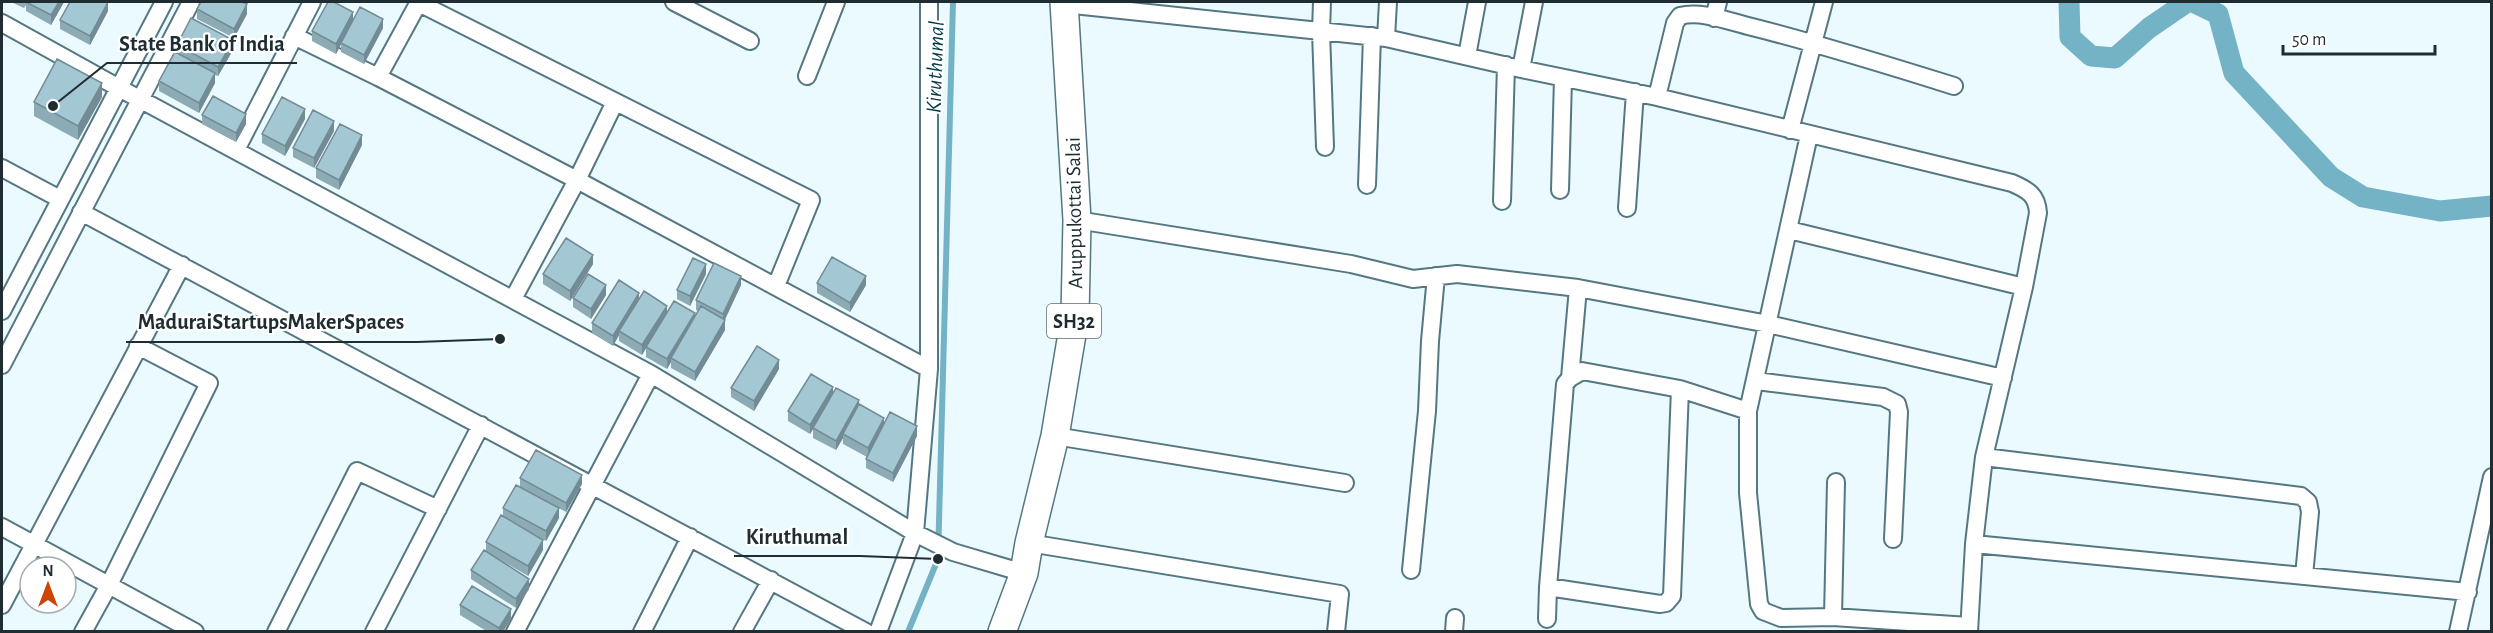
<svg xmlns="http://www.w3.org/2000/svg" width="2493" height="633" font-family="'Alegreya Sans',sans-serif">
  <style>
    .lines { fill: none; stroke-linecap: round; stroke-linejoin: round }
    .stream { stroke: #74b2c5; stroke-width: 6 }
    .canal { stroke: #74b2c5; stroke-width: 21 }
    .minor-casing { stroke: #557782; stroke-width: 20 }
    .primary-casing { stroke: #557782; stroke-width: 30 }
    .minor { stroke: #fff; stroke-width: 16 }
    .primary { stroke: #fff; stroke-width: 27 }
    .wall { fill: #8cabb5 }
    .shaded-wall { fill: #728b94 }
    .building { fill: #a3c7d3; stroke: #728b94; stroke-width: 1.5 }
    .labels { text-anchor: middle; stroke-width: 4.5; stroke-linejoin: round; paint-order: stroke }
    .shield { fill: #fff; stroke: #626c70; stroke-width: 1.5 }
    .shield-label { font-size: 20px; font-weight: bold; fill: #1f2d32 }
    .street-label { font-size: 21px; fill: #1f2d32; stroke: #fff }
    .water-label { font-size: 22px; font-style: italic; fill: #003947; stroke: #fff }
    .leader { fill: none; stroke: #1f2d32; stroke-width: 2 }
    .callout-dot { fill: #1f2d32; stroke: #fff; stroke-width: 2 }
    .callout-label { font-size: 22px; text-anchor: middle; font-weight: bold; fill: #1f2d32; stroke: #fff; stroke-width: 4.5; stroke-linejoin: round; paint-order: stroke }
  </style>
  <rect width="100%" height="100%" fill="#ebfafe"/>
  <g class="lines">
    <path class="stream" d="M908,632L938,559L953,2"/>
    <path class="canal" d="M2069,2L2070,37L2091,56L2115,58L2149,28L2187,2
      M2193,2L2218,14L2234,73L2331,177L2363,197L2440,211L2492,206"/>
    <g class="minor-casing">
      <path id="minor" d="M419,2L378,77L577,180L929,369
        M674,2L750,41
        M1322,2L1321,31L1325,147
        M419,3L811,200L776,286
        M1064,4L1386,38L1521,69L1657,97L2012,183C2028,190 2037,195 2038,213L2024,287L1984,457L1974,544L2468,592
        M1714,18L1718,2
        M2,23L119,88L651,374L915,533L953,552L1024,573
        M294,36L378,77
        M1386,38L1388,2
        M1467,56L1477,2
        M1521,69L1534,2
        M807,76L836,2
        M1657,97L1675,23L1680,16C1702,10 1730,22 1752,27C1820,44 1887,65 1954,86
        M1790,130L1824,2
        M236,150L312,2
        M2,168L60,199
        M1367,185L1372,36
        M1560,190L1563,78
        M1502,201L1506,65
        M1627,208L1635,92
        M81,212L866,632
        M1077,220L1351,264L1413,279L1457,274L1578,288L1768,324L2003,378
        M1789,230L2024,287
        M513,299L577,180L615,102
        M2,311L164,2
        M2,365L191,2
        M1570,378L1578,288
        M1756,381L1883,397L1897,404L1899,412L1893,539
        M1680,389L1582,371L1570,378L1565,384L1548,587L1660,604L1666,603L1672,596L1680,389L1748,411L1809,135
        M1748,411V493L1759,604L1763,611L1781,618L1833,617L1969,626
        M1055,436L1345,483
        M1984,457L2301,496L2308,502L2310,512L2304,576
        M2,527L195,632
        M1029,543L1340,594L1336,632
        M1411,570L1427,411L1430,341L1436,276
        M2,605L182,265
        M1833,617L1836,482
        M1547,619L1548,587
        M83,632L109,585L209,383L138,346
        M276,632L357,471L438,509
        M374,632L481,425
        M515,632L651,374
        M642,632L690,537
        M742,632L771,580
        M878,632L915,533L929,369V2
        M1454,632L1455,618
        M1969,632L1974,544
        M2458,632L2492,477"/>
    </g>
    <g class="primary-casing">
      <path id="primary" d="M1002,632L1024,573L1029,543L1055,436L1075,316L1077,220L1064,2"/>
    </g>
    <use href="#minor" class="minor"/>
    <use href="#primary" class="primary"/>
  </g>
  <path class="wall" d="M11,2H64L51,25L26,11V5L24,8Z
    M197,9L247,14L234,38L197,19Z
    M108,11L90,45L60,29V20Z
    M353,21L383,28L364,64L341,52V44L336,54L312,41V31Z
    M177,45L233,50L218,76L215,75V83L199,113L159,91V81L177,53Z
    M102,97L78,140L34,116V102Z
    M202,115L246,124L236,142L202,124Z
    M305,119L285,156L262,143V134Z
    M334,131L314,168L293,157V148Z
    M362,145L339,190L316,178V168Z
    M593,264L570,301L543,284V274Z
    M706,274L690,306L677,299V290Z
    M817,283L866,285L850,312L817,293Z
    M741,285L725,320V330L695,381L671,368V362L667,369L646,357V347L642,355L619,341V335L613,346L592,333V323L639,299L667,313L695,317L698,311L696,310V300Z
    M606,295L591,319L573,307V298Z
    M779,369L754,411L731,397V388Z
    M833,392L859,405L884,423L917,436L893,482L866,468V459L867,457L843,444V438L836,450L813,438V430L810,434L788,421V411Z
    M520,478L582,484L566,512L520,488Z
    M503,508L559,518L546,541L522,528L543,550L528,576L492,555L529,589L516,608L471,579V570L486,551V542L503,517Z
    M460,605L511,618L503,632H488L460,615Z"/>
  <path class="shaded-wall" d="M59,2H64L51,25V15Z
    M108,2V11L90,45V36Z
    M247,4V14L234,38V29Z
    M353,12V21L336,54V44Z
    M383,19V28L364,64V55Z
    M233,40V50L218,76V67Z
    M215,73V83L199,113V103Z
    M102,83V97L78,140V126Z
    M305,109V119L285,156V146Z
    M246,114V124L236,142V133Z
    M334,121V131L314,168V158Z
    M362,135V145L339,190V180Z
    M593,255V264L570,301V291Z
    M706,264V274L690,306V296Z
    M741,276V285L723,323V314Z
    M866,276V285L850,312V303Z
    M606,285V295L591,319V309Z
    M639,293V303L619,331V335L613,346V336Z
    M667,306V315L642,355V345Z
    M695,313V323L671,358V362L667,369V359Z
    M725,320V330L695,381V372Z
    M779,360V369L754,411V401Z
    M833,387V397L813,428L810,434V425Z
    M859,400V410L843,434V438L836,450V441Z
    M884,418V427L868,457V448Z
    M917,426V436L893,482V473Z
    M582,475V484L566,512V503Z
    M559,508V518L546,541V531Z
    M543,540V550L528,576V566Z
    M529,579V589L516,608V599Z
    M511,609V618L503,632H499V628Z"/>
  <path class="building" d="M26,2H59L51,15Z
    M70,2H108L90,36L60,20Z
    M201,2H242L247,4L234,29L197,9Z
    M328,2H334L353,12L336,44L312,31Z
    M360,7L383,19L364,55L341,43Z
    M191,18L233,40L218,67L177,45Z
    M175,52L215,73L199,103L159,81Z
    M57,59L102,83L78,126L34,102Z
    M213,96L246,114L236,133L202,115Z
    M282,97L305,109L285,146L262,134Z
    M313,110L334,121L314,158L293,148Z
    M340,124L362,135L339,180L316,168Z
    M566,238L593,255L570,291L543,274Z
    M832,257L866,276L850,303L817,283Z
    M693,258L706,264L690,296L677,290Z
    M714,263L741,276L723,314L696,300Z
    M588,274L606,285L591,309L573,298Z
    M619,280L639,293L613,336L592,323Z
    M644,291L667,306L642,345L619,331Z
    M674,301L695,313L667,359L646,347Z
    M701,306L725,320L695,372L671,358Z
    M757,346L779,360L754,401L731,388Z
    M811,374L833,387L810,425L788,411Z
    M836,388L859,400L836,441L813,428Z
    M859,404L884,418L868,448L843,434Z
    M890,412L917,426L893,473L866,459Z
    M536,450L582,475L566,503L520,478Z
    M516,485L559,508L546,531L503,508Z
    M501,515L543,540L528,566L486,542Z
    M484,550L529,579L516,599L471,570Z
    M472,586L511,609L499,628L460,605Z"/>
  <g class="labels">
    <rect class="shield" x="1047" y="304" width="54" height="34" rx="4.5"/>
    <g class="shield-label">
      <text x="1074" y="328">SH32</text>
    </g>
    <g class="street-label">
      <text transform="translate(1074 213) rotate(-91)" y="7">Aruppukottai Salai</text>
    </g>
    <g class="water-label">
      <text transform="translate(934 67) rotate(-88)" y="8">Kiruthumal</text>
    </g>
  </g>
  <path class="leader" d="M53 106L107 63H297M500 339L417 342H126M938 559L860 556H734"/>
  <g class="callout-dot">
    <circle cx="53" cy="106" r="6"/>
    <circle cx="500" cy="339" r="6"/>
    <circle cx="938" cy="559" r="6"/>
  </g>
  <g class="callout-label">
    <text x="202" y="51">State Bank of India</text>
    <text x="271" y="329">MaduraiStartupsMakerSpaces</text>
    <text x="797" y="544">Kiruthumal</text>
  </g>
  <rect width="2493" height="633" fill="none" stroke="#1f2d32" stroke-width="6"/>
  <g transform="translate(48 585)"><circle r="28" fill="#ffffff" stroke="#a5abad" stroke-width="1.5"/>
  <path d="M0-4.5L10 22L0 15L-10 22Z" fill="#cc4603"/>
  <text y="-9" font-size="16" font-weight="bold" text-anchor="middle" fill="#1f2d32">N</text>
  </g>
  <path d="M2283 45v9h152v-9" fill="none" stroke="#1f2d32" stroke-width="3"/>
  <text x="2292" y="45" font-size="18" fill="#1f2d32" stroke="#ffffff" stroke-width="4.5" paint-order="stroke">50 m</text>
</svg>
